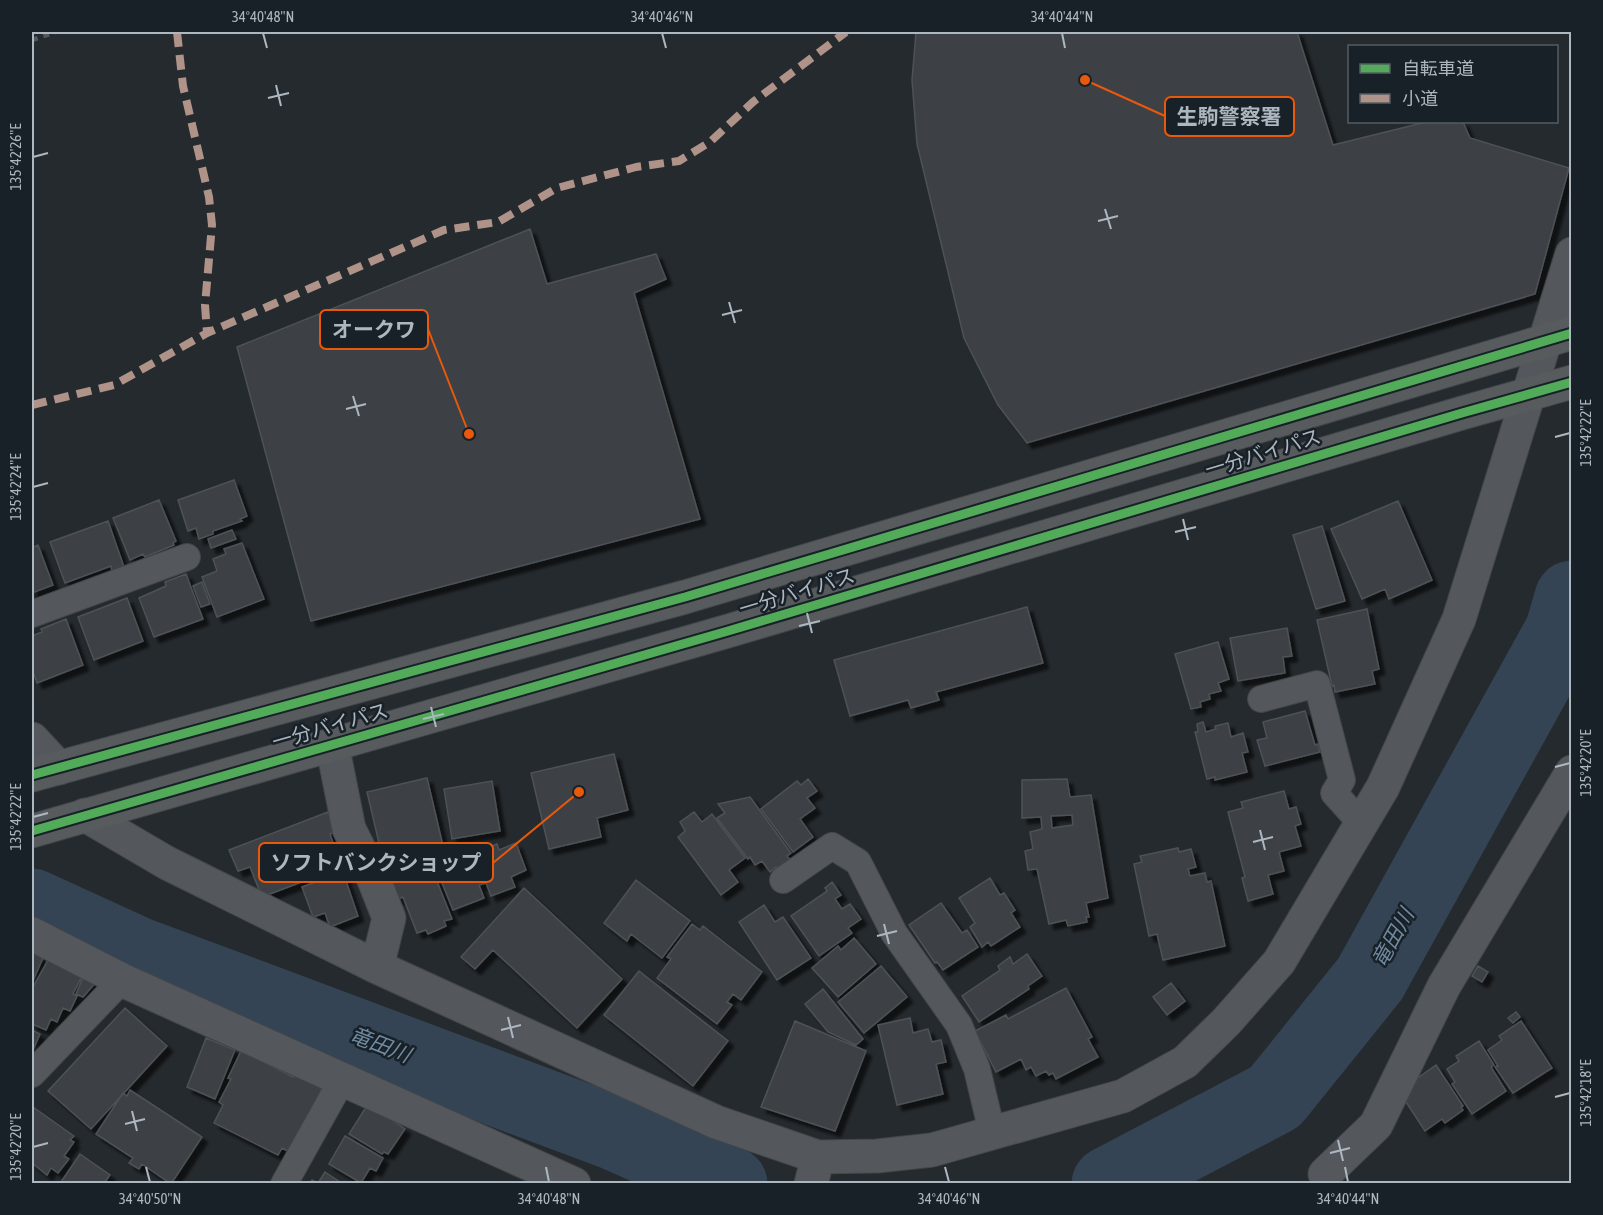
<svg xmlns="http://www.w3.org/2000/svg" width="1603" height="1215" font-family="'Asap Condensed','Noto Sans JP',sans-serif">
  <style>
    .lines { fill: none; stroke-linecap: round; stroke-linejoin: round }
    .river { stroke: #344454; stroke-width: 75 }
    .building { fill: #3d4145; stroke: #4c5256; stroke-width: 1.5; fill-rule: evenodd; filter: url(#shadow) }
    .service-casing { stroke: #424649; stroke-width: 28 }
    .minor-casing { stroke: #424649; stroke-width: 35 }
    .trunk-casing { stroke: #41464a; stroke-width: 35 }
    .service { stroke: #54585d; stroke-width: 26 }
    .minor { stroke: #54585d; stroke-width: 33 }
    .trunk { stroke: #585b5e; stroke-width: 33 }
    .rail { stroke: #54585c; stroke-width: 4.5; stroke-dasharray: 6 6; stroke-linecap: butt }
    .quiet { stroke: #af9288; stroke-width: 8; stroke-dasharray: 15 8; stroke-linecap: butt }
    .cycleway-casing { stroke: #192128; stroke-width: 13 }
    .cycleway { stroke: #51ab58; stroke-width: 9 }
    .ticks { fill: none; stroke: #adb7c0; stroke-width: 2 }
    .labels { text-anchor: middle; stroke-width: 5; stroke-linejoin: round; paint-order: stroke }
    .street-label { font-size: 20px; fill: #adb7c0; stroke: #192128 }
    .water-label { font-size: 21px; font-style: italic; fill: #708aa1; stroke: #192128 }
    .leader { fill: none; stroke: #e8590c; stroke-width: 2 }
    .callout-dot { fill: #e8590c; stroke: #192128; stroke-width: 2 }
    .callout { fill: #192128; stroke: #e8590c; stroke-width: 2 }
    .callout-label { font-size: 21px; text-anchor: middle; font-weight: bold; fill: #adb7c0 }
    .neatline { fill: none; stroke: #adb7c0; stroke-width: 2 }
    .ticks-label { font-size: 15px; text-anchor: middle; fill: #adb7c0 }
  </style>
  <defs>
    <filter id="shadow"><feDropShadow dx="5.5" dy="5.5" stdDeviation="1.5" flood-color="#0009"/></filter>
  </defs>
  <rect width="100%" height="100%" fill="#252a2e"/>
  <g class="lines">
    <path class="river" d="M32,906L137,954L615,1133L730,1184
      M1109,1184L1275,1097L1370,979L1562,632L1572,598"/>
  </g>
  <path class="building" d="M916,32H1297L1333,145L1426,122H1463L1470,138L1569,168L1535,294L1027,443L998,405L964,338L917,144L912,80Z
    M530,229L547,284L656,254L666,279L634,293L700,519L311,621L237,347Z
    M234,480L247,516L240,519L242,521L213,531V534L199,539L196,528L188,531L178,500Z
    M159,500L176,541L173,543L174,545L145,557L143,554L130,560L113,518Z
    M1398,501L1432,580L1389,599L1385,589L1362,599L1331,529Z
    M108,521L124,567L112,571L111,566L65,583L50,542Z
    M1322,526L1345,601L1316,609L1293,535Z
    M232,530L236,539L211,548L208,539Z
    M242,543L264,599L217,617L202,577L217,571L213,559L226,554L224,549Z
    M38,545L53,585L32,593V548Z
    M186,574L203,619L154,637L139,598L166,586L165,582Z
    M202,582L210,604L201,607L193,586Z
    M127,598L143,641L94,660L78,617Z
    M1027,607L1043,663L936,692L939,700L911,708L908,700L850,716L834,660Z
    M1367,609L1379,669L1372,671L1375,684L1335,692L1334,685L1332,686L1317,620Z
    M66,619L83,665L37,683L32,669L33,653L32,636L42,632L41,629Z
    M1287,628L1292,656L1283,657L1285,673L1238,681L1230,638Z
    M1218,642L1229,679L1218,683L1221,691L1209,694L1210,699L1200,702L1201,707L1191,709L1175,654Z
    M1305,711L1315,745L1318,744L1320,752L1265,766L1257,740L1267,738L1263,722Z
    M1203,722L1206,732L1216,729L1215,726L1228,723L1231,737L1243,733L1248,752L1242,753L1247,772L1215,780V777L1207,779L1195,732H1198L1197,724Z
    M614,754L628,810L597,818L601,837L549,849L531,773Z
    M427,778L443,846L383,860L367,792Z
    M808,779L817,791L807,798L815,808L800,819L813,837L793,852L761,809L797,781L801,785Z
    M1067,779L1070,797L1091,795L1108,898L1086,903L1089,917H1086L1087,922L1068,926L1066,920L1049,924L1037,869L1028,870L1025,851L1033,849L1030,832L1042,829L1041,817L1022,818V780ZM1072,815L1073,825L1052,828L1051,816Z
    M492,781L500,831L452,839L444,789Z
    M1284,791L1289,809L1296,807L1301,824L1295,826L1301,846L1279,852L1284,871L1268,875L1273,894L1248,901L1242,878L1245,877L1228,812L1243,808L1241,802Z
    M750,797L791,853L787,856L791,861L778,870L776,867L770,872L762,861L755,865L750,857L748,859L717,818L725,813L718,804Z
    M328,812L336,832L330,834L341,867L262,897L250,867L238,871L229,850Z
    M694,812L702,822L712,814L745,858L729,870L738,882L721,895L678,837L685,831L680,822Z
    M516,843L526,870L511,877L515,887L491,896L486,883L479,885L484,898L453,910L434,863L458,853L460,859L497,844L499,850Z
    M1178,848L1179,852L1191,849L1196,867L1188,869L1190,876L1205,873L1207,882L1211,881L1225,946L1163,960L1157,934L1149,936L1134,864L1142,862L1140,856Z
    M420,863L428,882L436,879L452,919L444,921L446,926L428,934L426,930L417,933L403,897L398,899L388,875Z
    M343,872L358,916L330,927L325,913L313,917L302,887Z
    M990,878L1000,895L1004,893L1015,910L1011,913L1020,927L991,946L988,942L982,947L970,927L975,923L959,898Z
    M636,880L690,921L662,958L631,934L627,941L604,923Z
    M832,882L841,895L835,899L842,909L850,904L861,919L848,928L852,933L819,956L791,916L827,891L825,888Z
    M524,888L622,979L577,1028L493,950L475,969L461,957Z
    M941,903L962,933L967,930L978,947L943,970L937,962L935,963L909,925Z
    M764,905L775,922L783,917L811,958L777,980L739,922Z
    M692,924L700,930L703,926L762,972L741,1000L733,994L727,1002L732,1005L717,1024L657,978L671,959L667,957Z
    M854,938L876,964L838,997L812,968L838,946L841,950Z
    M32,953L43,958L32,983Z
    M1027,954L1042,976L1028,986L1029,989L979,1022L962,996L1000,970L998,966L1010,957L1013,964Z
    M48,960L82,976L73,994L77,996L70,1011L63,1008L57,1022L51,1019L46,1030L32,1024V989Z
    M881,966L907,997L864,1033L838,1002Z
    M1478,966L1488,972L1482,982L1472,976Z
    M639,971L728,1041L693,1086L604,1015Z
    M84,975L97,981L83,997L76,994Z
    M1171,983L1185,1001L1167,1015L1153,997Z
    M1066,988L1092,1037L1088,1039L1098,1057L1056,1079L1053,1073L1049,1075L1046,1071L1036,1076L1031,1067L1026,1070L1021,1059L996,1072L975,1031L1006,1015L1008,1019Z
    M823,989L863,1039L856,1045L828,1032L805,1004Z
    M125,1008L167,1046L91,1129L48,1091Z
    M1516,1012L1520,1017L1513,1023L1508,1018Z
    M910,1018L913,1033L928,1029L932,1042L941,1040L946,1062L936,1064L943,1094L897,1105L878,1025Z
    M795,1021L866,1051L835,1131L761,1107Z
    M1521,1021L1552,1068L1513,1093L1495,1067L1498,1066L1488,1050L1502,1040L1499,1036Z
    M32,1030L40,1034L32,1052Z
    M206,1038L235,1050L215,1099L187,1087Z
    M1479,1041L1494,1065L1491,1067L1506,1091L1472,1114L1452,1084L1455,1082L1447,1069L1459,1061L1456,1056Z
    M241,1051L293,1077L297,1070L318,1081L322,1091L291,1153L282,1148L278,1155L214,1123L223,1105L219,1102L231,1079L228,1078Z
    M1436,1065L1463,1106L1461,1107L1463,1110L1445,1123L1442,1119L1425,1131L1400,1093L1416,1082L1415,1080Z
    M130,1090L202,1137L171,1184L142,1164L139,1169L129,1163L133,1158L96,1134L123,1093L127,1096Z
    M368,1104L405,1129L388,1154L384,1152L382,1154L349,1134Z
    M33,1107L74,1136L70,1140L74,1142L64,1156L69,1159L58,1173L51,1168L47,1175L32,1163V1110Z
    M345,1136L383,1158L376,1171L370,1168L361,1183L329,1164Z
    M80,1154L110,1175L105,1182L107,1184H63L61,1182Z
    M325,1172L343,1184H309L312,1180L318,1183Z"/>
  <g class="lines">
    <g class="service-casing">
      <path id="service" d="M32,614L187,557
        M1261,699L1317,684L1342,780L1334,793L1362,824
        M783,880L832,846L858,862L894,933L959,1025L977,1069L992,1132
        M32,1074L122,980
        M284,1184L343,1078"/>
    </g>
    <g class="minor-casing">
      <path id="minor" d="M32,739L59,768
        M332,744L349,829L372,875L389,918L377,967
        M85,815L167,863L377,967L716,1122L818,1157L877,1156L932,1150L1123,1096L1185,1062L1226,1022L1279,962L1383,787L1459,619L1572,254
        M32,934L122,980L574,1184
        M1325,1174L1376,1125L1444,986L1572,772
        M811,1184L818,1157"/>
    </g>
    <g class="trunk-casing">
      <path id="trunk" d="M32,775L685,597L1572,333
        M32,831L728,631L1462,413L1572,382"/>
    </g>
    <use href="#service" class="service"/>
    <use href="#minor" class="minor"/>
    <use href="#trunk" class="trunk"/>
    <path class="rail" d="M32,40L56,32"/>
    <path class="quiet" d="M177,32L183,86L209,197L212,225L205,305L207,333
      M32,405L114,385L207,333L444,230L498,222L557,188L636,167L679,161L710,142L753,102L846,32"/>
    <g class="cycleway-casing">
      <path id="cycleway" d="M32,775L685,597L1572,333
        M32,831L728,631L1462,413L1572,382"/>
    </g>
    <use href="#cycleway" class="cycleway"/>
  </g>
  <path class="ticks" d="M263,33L267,48M662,33L666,48M1062,33L1065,48M276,85L281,106M268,98L289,93M33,157L48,153M1105,209L1111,229M1098,221L1118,216M729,302L735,323M722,315L742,310M353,396L359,416M346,409L366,404M1555,437L1570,433M33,487L48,483M1183,519L1188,540M1175,532L1196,527M807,613L812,633M799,626L820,621M431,707L436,727M423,719L444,714M1555,767L1570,763M33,817L48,813M1260,830L1265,850M1253,842L1273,837M884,924L889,944M877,936L897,931M508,1017L513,1038M501,1030L521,1025M1555,1097L1570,1093M132,1111L137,1131M125,1124L145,1119M1338,1140L1343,1161M33,1147L48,1143M1330,1153L1350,1148M146,1167L150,1182M546,1167L549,1182M945,1167L949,1182M1345,1167L1348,1182"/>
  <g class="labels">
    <g class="street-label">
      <text transform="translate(1263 453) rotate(-17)" y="7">一分バイパス</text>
      <text transform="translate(797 592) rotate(-17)" y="7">一分バイパス</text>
      <text transform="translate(330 726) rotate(-16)" y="7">一分バイパス</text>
    </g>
    <g class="water-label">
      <text transform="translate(1393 938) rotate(-61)" y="7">竜田川</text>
      <text transform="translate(380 1045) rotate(21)" y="7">竜田川</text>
    </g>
  </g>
  <path class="leader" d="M1085 80L1165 116M469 434L428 329M579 792L493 863"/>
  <g class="callout-dot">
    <circle cx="1085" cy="80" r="6"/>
    <circle cx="469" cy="434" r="6"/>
    <circle cx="579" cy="792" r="6"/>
  </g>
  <g class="callout">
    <rect x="1165" y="97" width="129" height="39" rx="6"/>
    <rect x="320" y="310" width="108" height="39" rx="6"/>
    <rect x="259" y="843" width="234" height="39" rx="6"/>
  </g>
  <g class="callout-label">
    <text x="1229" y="124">生駒警察署</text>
    <text x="374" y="337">オークワ</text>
    <text x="376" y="870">ソフトバンクショップ</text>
  </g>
  <rect width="1603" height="1215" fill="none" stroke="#192128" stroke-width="66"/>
  <rect x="1348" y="45" width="210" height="78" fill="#192128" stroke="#545d65" stroke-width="1.5"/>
  <rect x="1360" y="64" width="30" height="9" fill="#51ab58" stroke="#545d65" stroke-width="1.5"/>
  <text x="1402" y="75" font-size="18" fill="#adb7c0">自転車道</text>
  <rect x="1360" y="94" width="30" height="9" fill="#af9288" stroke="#545d65" stroke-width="1.5"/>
  <text x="1402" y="105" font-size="18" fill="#adb7c0">小道</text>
  <rect x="33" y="33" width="1537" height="1149" class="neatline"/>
  <g class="ticks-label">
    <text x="263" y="22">34°40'48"N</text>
    <text x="662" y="22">34°40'46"N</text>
    <text x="1062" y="22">34°40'44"N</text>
    <text transform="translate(16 157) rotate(-90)" y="5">135°42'26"E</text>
    <text transform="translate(1586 433) rotate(-90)" y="5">135°42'22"E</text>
    <text transform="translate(16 487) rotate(-90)" y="5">135°42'24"E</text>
    <text transform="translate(1586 763) rotate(-90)" y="5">135°42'20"E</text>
    <text transform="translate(16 817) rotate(-90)" y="5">135°42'22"E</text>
    <text transform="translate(1586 1093) rotate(-90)" y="5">135°42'18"E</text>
    <text transform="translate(16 1147) rotate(-90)" y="5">135°42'20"E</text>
    <text x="150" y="1204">34°40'50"N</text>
    <text x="549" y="1204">34°40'48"N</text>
    <text x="949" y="1204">34°40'46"N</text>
    <text x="1348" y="1204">34°40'44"N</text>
  </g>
</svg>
